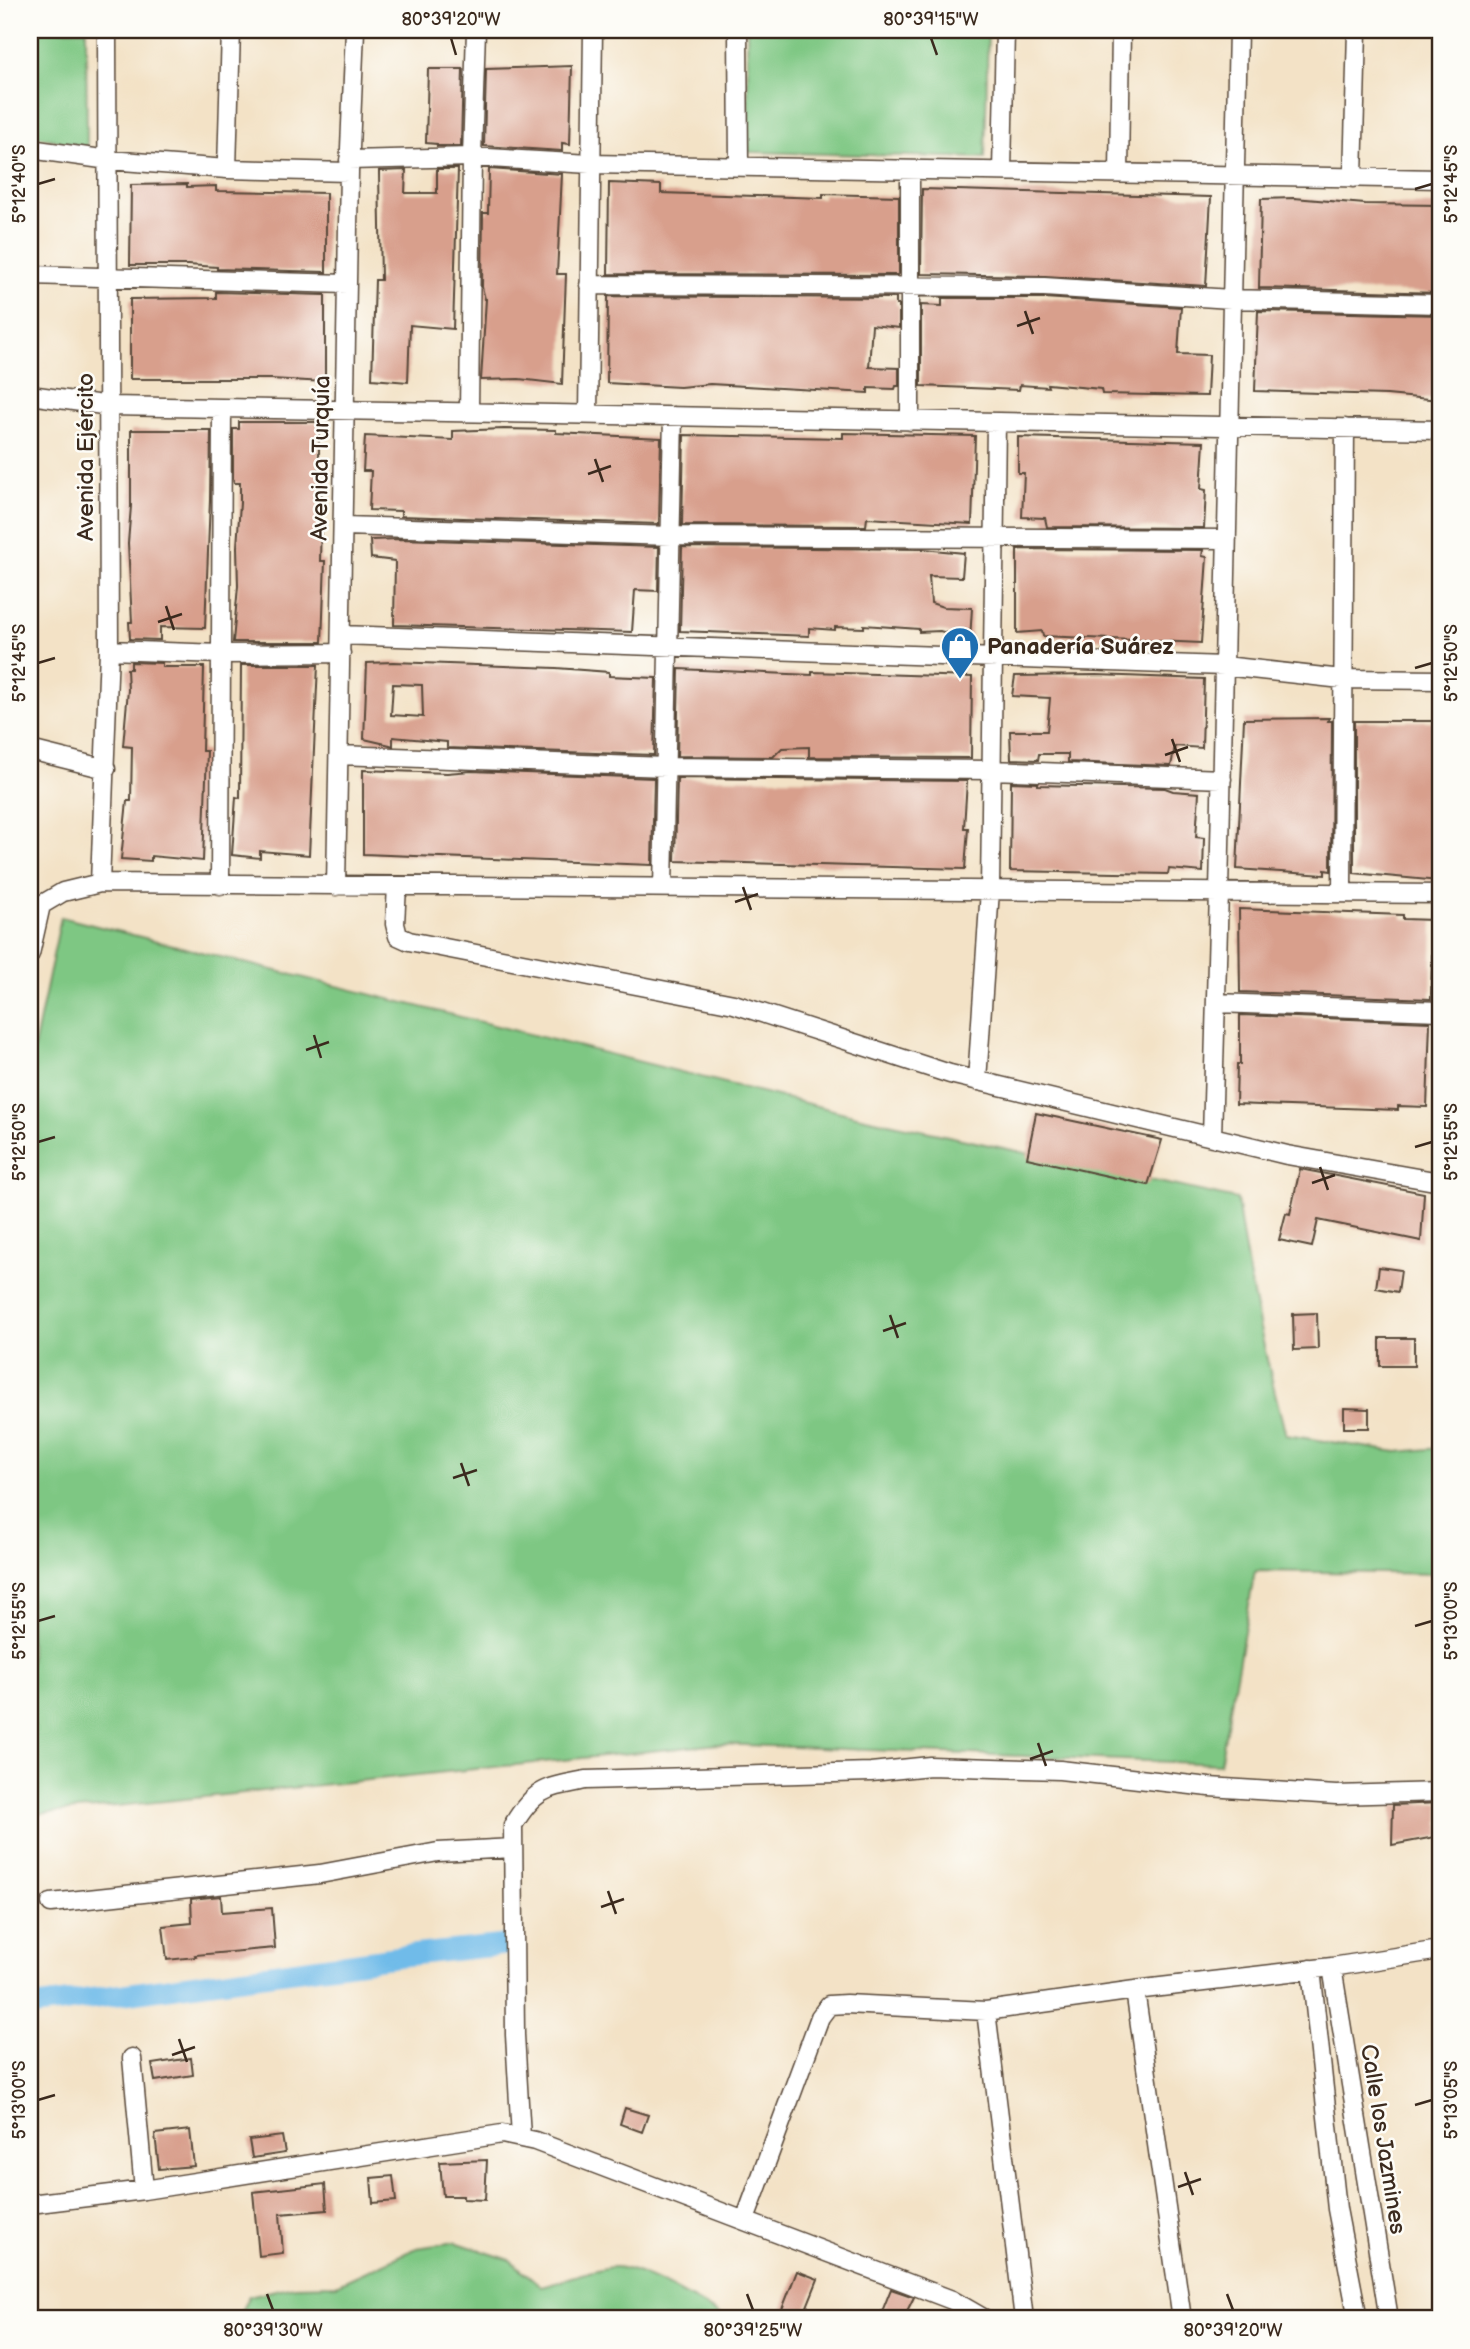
<svg xmlns="http://www.w3.org/2000/svg" width="1470" height="2349" font-family="'Balsamiq Sans',sans-serif">
  <style>
    .green { fill: #7ec783; stroke: #5c7850; stroke-width: 2 }
    .lines { fill: none; stroke-linecap: round; stroke-linejoin: round }
    .canal { stroke: #70bbe9; stroke-width: 21 }
    .building { fill: #d89f8c; fill-rule: evenodd }
    .minor-casing { stroke: #574637; stroke-width: 21 }
    .minor { stroke: #fff; stroke-width: 18 }
    .ticks { fill: none; stroke: #3b2a1e; stroke-width: 2.5 }
    .labels { text-anchor: middle; stroke-width: 5; stroke-linejoin: round; paint-order: stroke }
    .street-label { font-size: 23px; fill: #3b2a1e; stroke: #fdfcf7 }
    .poi-label { font-size: 23px; font-weight: bold; fill: #3b2a1e; stroke: #fdfcf7; text-anchor: start }
    .neatline { fill: none; stroke: #3b2a1e; stroke-width: 2.5 }
    .ticks-label { font-size: 18px; text-anchor: middle; fill: #3b2a1e }
  </style>
  <rect width="100%" height="100%" fill="#fdfcf7"/>
  <filter id="ink" filterUnits="userSpaceOnUse"><feTurbulence type="fractalNoise" baseFrequency=".0143" numOctaves="2"/><feDisplacementMap in="SourceGraphic" scale="14" xChannelSelector="R" yChannelSelector="G"/><feConvolveMatrix kernelMatrix="1 2 1 2 8 2 1 2 1" color-interpolation-filters="sRGB"/></filter>
  <filter id="wash" filterUnits="userSpaceOnUse"><feTurbulence type="fractalNoise" baseFrequency=".00686" numOctaves="4" result="noise"/><feDisplacementMap in="SourceGraphic" scale="28" xChannelSelector="R" yChannelSelector="G"/><feGaussianBlur stdDeviation="1.57" result="paint"/><feColorMatrix in="noise" values="0 0 0 0 0 0 0 0 0 0 0 0 0 0 0 0 0 1.4 0 .05"/><feComposite in="paint" operator="in"/></filter>
  <g filter="url(#wash)">
    <rect width="100%" height="100%" fill="#f3e2c6"/>
    <path class="green" d="M30,30H86L87,147L30,135Z
      M747,30H988L985,158L749,152Z
      M61,917L861,1117L1237,1199C1248,1280 1265,1357 1286,1435L1397,1452L1440,1448V1574L1255,1571L1220,1764L718,1744L30,1815V1067Z
      M455,2242L510,2260L541,2286C557,2282 602,2266 615,2267C645,2269 700,2304 727,2319H237L249,2296L294,2286L336,2285L417,2248Z"/>
    <g class="lines">
      <path class="canal" d="M30,2007L402,1956L504,1945"/>
    </g>
    <g id="blocks">
      <path class="building" d="M572,66L570,144L562,143V151L484,146L486,69Z
        M428,69H463L461,146H437V144L426,143Z
        M437,169H458L453,329L410,325L408,382L372,379L375,280H381L379,171L406,170L405,193H437Z
        M489,169L562,174L557,274H566L562,384L519,379L481,380L486,299H485L482,287L483,213H488Z
        M609,183L661,185V193L823,198V194L899,196V273L897,275L608,274Z
        M187,184V187L216,186V191L326,193V272L217,269V267L188,265H130L131,185Z
        M922,189L1211,197L1206,286L1045,276L921,274Z
        M1294,198L1365,204L1440,205V293L1259,288L1261,199Z
        M216,292L325,295V382L271,379H130V299L216,298Z
        M608,296L896,298V305H899V328L872,325L869,367L899,368V386H896L895,389L868,388V393L710,384L680,387L607,383Z
        M942,298H1044L1181,307L1178,354L1209,355L1207,396L1102,394L1101,389L1047,384L1048,387L1020,385L1019,390L921,386V305L942,306Z
        M1258,311L1440,315L1439,400L1387,395L1255,391Z
        M239,422H319V480H322L320,561H325L322,642H233L238,586L237,547L240,503V483H234L233,478V429H239Z
        M504,429L556,430V433L661,438L659,524L401,516V511L369,510L371,471H363L365,436L453,440V431Z
        M131,430H211L210,500L205,628L160,627V640L130,639L129,622H132L128,543L131,506Z
        M843,433L975,436L972,524L867,518L866,526L682,525L684,435L843,438Z
        M1018,437L1204,442L1201,489L1206,490L1204,528L1047,527L1045,518L1022,517L1024,473H1018Z
        M400,539L659,547L658,591L635,590L632,632L394,625L395,561L371,558L370,540Z
        M682,547L923,549L964,553L962,577L929,576L931,603L943,607L972,608L970,640L940,631L919,632V629L864,625V628L835,627V630L809,628V636L680,631Z
        M1017,549L1203,550L1202,556L1207,557L1201,643L1043,636L1042,631L1017,633Z
        M131,662L162,663V667H204L202,751H207L203,861L151,856V861L121,859L127,801H131L132,747L123,746L128,690L127,669H131Z
        M393,662L556,668L609,672V676L656,678L654,755L447,748V742L393,737V746L390,745L364,739L367,663ZM393,684L422,685L423,717L391,715Z
        M241,665H318L309,855L260,851V858L232,855L236,797L240,798Z
        M679,669L812,675V672L972,677L971,758L809,757V747L782,748L773,757L677,756Z
        M1097,675L1204,679L1202,748L1175,746L1171,766L1068,762V754H1039L1038,760L1011,759L1010,731H1047L1050,698L1012,696L1015,676Z
        M1329,718L1328,721H1332L1331,871L1325,870V875L1237,869L1244,719Z
        M1354,721H1440L1439,881L1354,873Z
        M363,770L447,773L471,771L654,778L652,865L363,854Z
        M677,778L967,781L964,828H968L965,869L675,861Z
        M1011,782L1038,783V785L1165,788L1173,791L1199,793L1196,837L1204,838L1203,872L1169,869L1168,874L1010,871Z
        M1239,909L1403,915V919L1433,920L1431,999L1240,992Z
        M1240,1015L1430,1022L1427,1107L1398,1106V1110L1236,1104L1237,1064H1240Z
        M1036,1113L1162,1140L1148,1185L1027,1158Z
        M1300,1169L1424,1193L1421,1241L1318,1220L1312,1247L1279,1240L1286,1213L1290,1214Z
        M1379,1267L1401,1270L1398,1292L1376,1288Z
        M1317,1313L1318,1349L1294,1350L1293,1314Z
        M1380,1338H1414V1366H1380Z
        M1344,1408L1369,1409V1428H1344Z
        M1440,1803V1836L1392,1845L1393,1805Z
        M221,1896L222,1912L272,1908L275,1948L195,1955L196,1957L167,1960L163,1926L192,1923L191,1899Z
        M191,2058L193,2075L155,2081L152,2064Z
        M625,2108L648,2115L642,2132L620,2124Z
        M190,2130L194,2166L159,2169L155,2134Z
        M282,2136L285,2153L252,2158L249,2140Z
        M487,2160L485,2200L463,2199V2196H443L440,2162Z
        M393,2176L396,2201L373,2203L371,2178Z
        M325,2184L327,2210L280,2214L283,2253L259,2256L253,2192Z
        M797,2271L818,2279L802,2319L781,2312Z
        M891,2289L914,2297L903,2319H879Z"/>
    </g>
  </g>
  <g filter="url(#ink)">
    <use href="#blocks" fill-opacity="0" stroke="#574637" stroke-width="2"/>
    <g class="lines">
      <g class="minor-casing">
        <path id="minor" d="M738,30L739,167
          M30,149L109,160L227,169L349,172
          M349,160L472,157L590,164L1440,179
          M227,169L231,30
          M1002,171L1005,30
          M1119,173L1121,30
          M1353,178L1357,30
          M30,275L347,284
          M589,285L1044,287L1231,299L1440,304
          M30,395L110,406L1440,430
          M469,412L472,157L476,30
          M588,414L593,30
          M910,421V170
          M344,526L672,536L1227,539
          M341,635L1224,666L1342,679L1440,680
          M109,650L221,654L341,653
          M30,750L106,769
          M339,755L666,767L991,770L1222,779
          M100,883L109,650L107,30
          M220,885L222,408
          M336,886L349,172L355,30
          M397,886L395,924L398,936L409,941L734,1004L950,1074L1287,1155L1440,1182
          M663,888L673,416
          M1342,893L1345,428
          M30,954L41,905L63,892L100,883L1440,894
          M1216,1003L1440,1011
          M977,1081L990,890L996,422
          M1212,1137L1219,892L1238,30
          M51,1903L320,1874L438,1852L513,1848
          M1332,1967L1389,2319
          M1311,1969L1337,2209L1358,2319
          M1135,1990L1182,2319
          M986,2011L1024,2319
          M132,2058L144,2190
          M521,2137L515,2035L513,1825C535,1788 546,1788 586,1780L871,1772L930,1766L1060,1770L1209,1787L1336,1795L1440,1792
          M30,2204L144,2190L502,2134L535,2141L952,2300L985,2319
          M745,2220L820,2017L829,2005L846,2004L986,2011L1135,1990L1332,1967L1440,1950"/>
      </g>
      <use href="#minor" class="minor"/>
    </g>
  </g>
  <path class="ticks" d="M451,38L456,55M931,38L937,55M38,184L55,179M1415,189L1432,184M1025,311L1033,334M1017,326L1040,318M595,459L603,482M588,474L611,466M166,606L174,630M158,622L182,614M38,663L55,658M1415,668L1432,663M1172,739L1180,762M1165,755L1188,747M743,887L751,910M735,902L758,894M314,1035L321,1058M306,1050L329,1042M38,1142L55,1137M1415,1147L1432,1142M1320,1167L1328,1190M1312,1183L1335,1175M890,1315L898,1338M883,1331L906,1323M461,1463L469,1486M453,1478L477,1470M38,1621L55,1616M1415,1626L1432,1621M1038,1743L1046,1766M1030,1759L1053,1751M608,1891L616,1914M601,1907L624,1899M179,2039L187,2062M172,2055L195,2047M38,2100L55,2095M1415,2105L1432,2100M1185,2172L1193,2195M1178,2187L1201,2179M267,2294L273,2310M747,2294L753,2310M1227,2294L1233,2310"/>
  <defs>
    <g id="shop-pin" transform="scale(2.0125)"><path d="M0 17L-7.5 6A9.5 9.5 0 1 1 7.5 6Z" fill="#1f6fb2" stroke="#fdfcf7"/><path d="M-5-2.5h2.3a2.7 3.5 0 0 1 5.4 0H5L5.5 6h-11ZM-1.5-2.5h3a1.5 2.3 0 0 0-3 0Z" fill="#fff"/></g>
  </defs>
  <g fill-rule="evenodd">
    <use href="#shop-pin" x="960" y="646"/>
  </g>
  <g class="labels">
    <g class="street-label">
      <text transform="translate(85 457) rotate(-90)" y="8">Avenida Ejército</text>
      <text transform="translate(320 458) rotate(-89)" y="8">Avenida Turquía</text>
      <text transform="translate(1384 2139) rotate(81)" y="8">Calle los Jazmines</text>
    </g>
    <g class="poi-label">
      <text x="987" y="654">Panadería Suárez</text>
    </g>
  </g>
  <rect width="1470" height="2349" fill="none" stroke="#fdfcf7" stroke-width="77"/>
  <rect x="38" y="38" width="1394" height="2272" class="neatline"/>
  <g class="ticks-label">
    <text x="451" y="25">80°39'20"W</text>
    <text x="931" y="25">80°39'15"W</text>
    <text transform="translate(1451 184) rotate(-90)" y="6">5°12'45"S</text>
    <text transform="translate(19 184) rotate(-90)" y="6">5°12'40"S</text>
    <text transform="translate(1451 663) rotate(-90)" y="6">5°12'50"S</text>
    <text transform="translate(19 663) rotate(-90)" y="6">5°12'45"S</text>
    <text transform="translate(1451 1142) rotate(-90)" y="6">5°12'55"S</text>
    <text transform="translate(19 1142) rotate(-90)" y="6">5°12'50"S</text>
    <text transform="translate(1451 1621) rotate(-90)" y="6">5°13'00"S</text>
    <text transform="translate(19 1621) rotate(-90)" y="6">5°12'55"S</text>
    <text transform="translate(1451 2100) rotate(-90)" y="6">5°13'05"S</text>
    <text transform="translate(19 2100) rotate(-90)" y="6">5°13'00"S</text>
    <text x="273" y="2336">80°39'30"W</text>
    <text x="753" y="2336">80°39'25"W</text>
    <text x="1233" y="2336">80°39'20"W</text>
  </g>
</svg>
